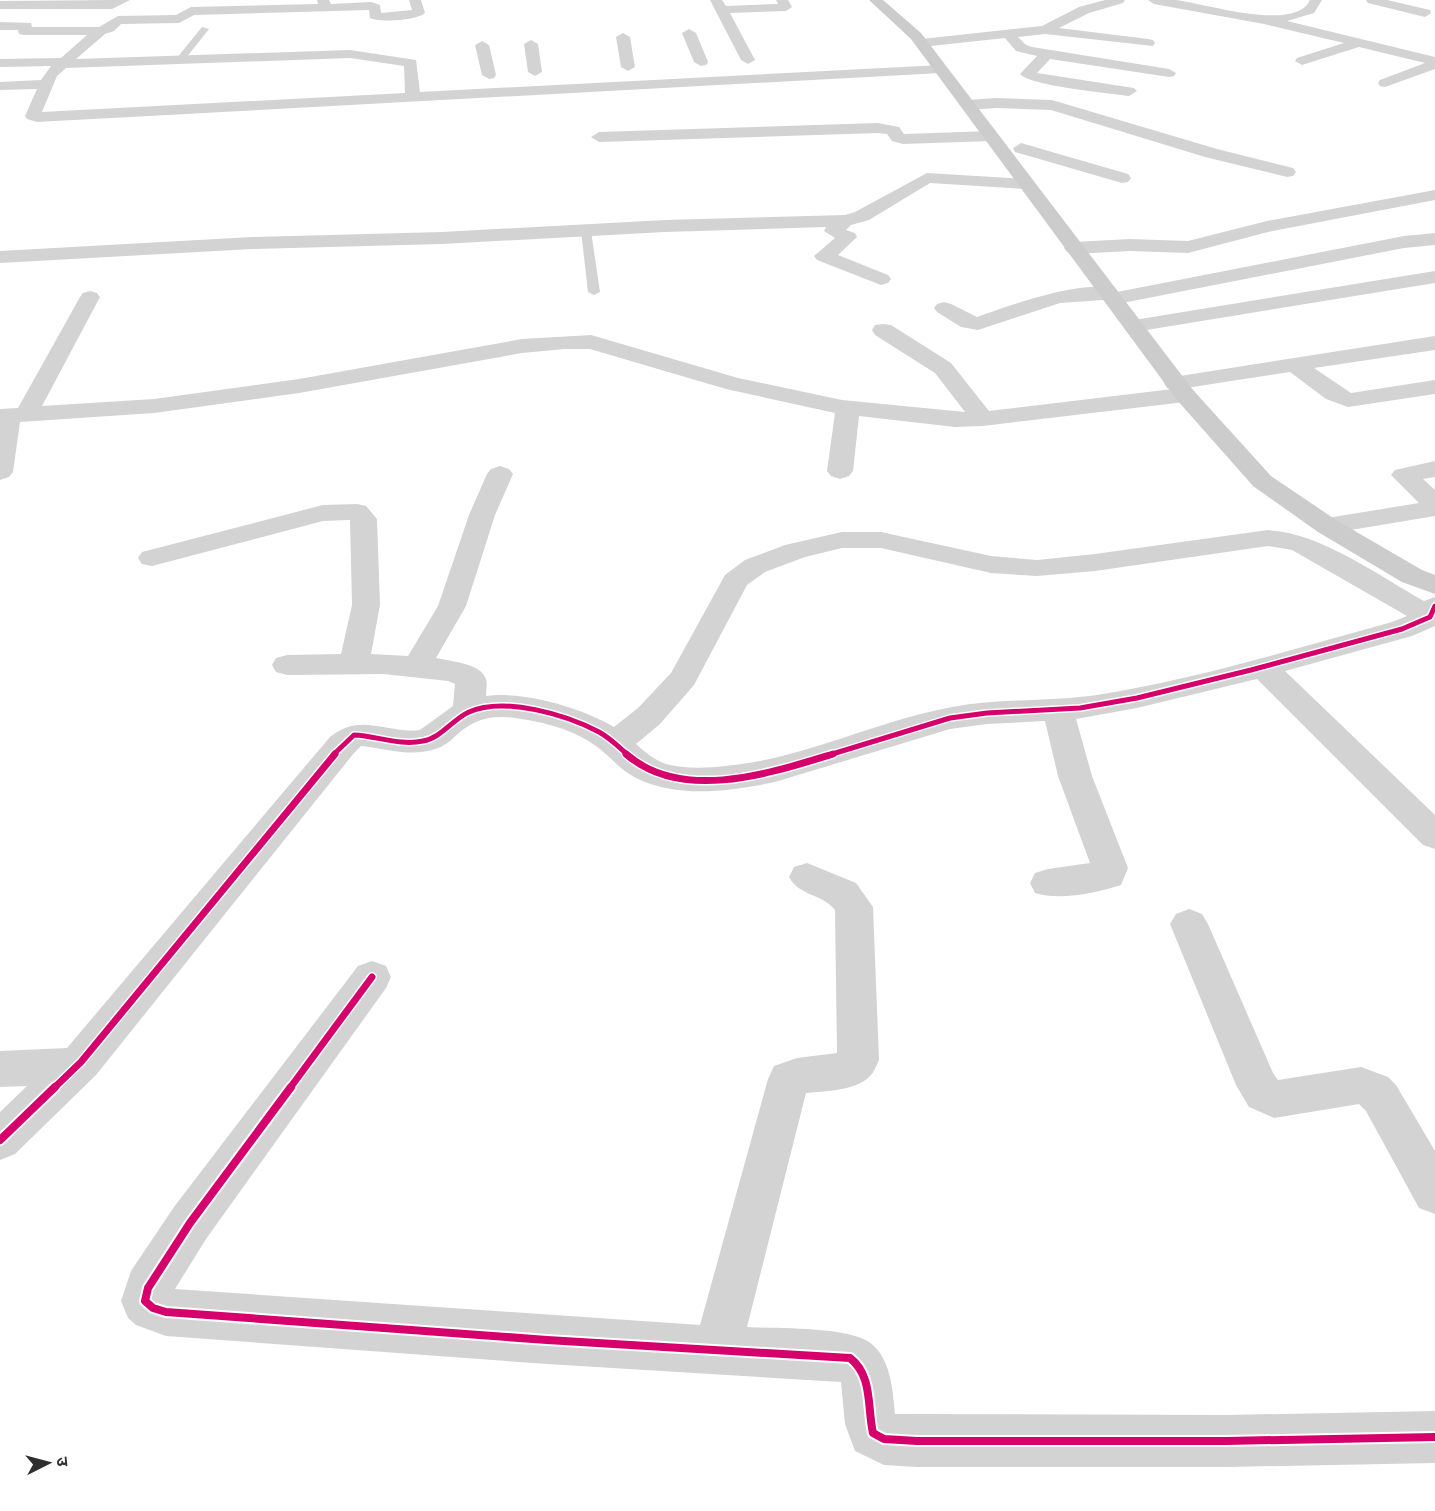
<svg xmlns="http://www.w3.org/2000/svg" width="1435" height="1511" font-family="'Fira Sans','Noto Sans Devanagari',sans-serif">
  <style>
    .lines { fill: none; stroke-linecap: round; stroke-linejoin: round }
    .lane { fill: #d3d3d3; fill-rule: evenodd }
    .street { fill: #d3d3d3; fill-rule: evenodd }
    .secondary { fill: #ccc; fill-rule: evenodd }
    .cycleway-far2-casing { stroke: #fff; stroke-width: 8 }
    .cycleway-far1-casing { stroke: #fff; stroke-width: 10 }
    .cycleway-casing { stroke: #fff; stroke-width: 12 }
    .cycleway-far2 { stroke: #d6006c; stroke-width: 5 }
    .cycleway-far1 { stroke: #d6006c; stroke-width: 7 }
    .cycleway { stroke: #d6006c; stroke-width: 8 }
  </style>
  <rect width="100%" height="100%" fill="#fff"/>
  <g class="lines">
    <path class="lane" d="M202,27L209,29L182,63H176V59Z
      M586,228L591,231L600,292L594,295L588,292L581,231Z"/>
    <path class="street" d="M113,0H130L112,9H0V1Z
      M317,0H329L331,4L371,2L380,5L381,13L412,10L409,0H421L425,13C418,20 380,23 370,18L369,10L194,15L179,23L121,24L114,31L105,34L76,59L350,50L416,60L420,92L941,65L948,69L941,73L37,122L27,119L25,116L37,89L0,90V82L41,80L51,66L0,67V59L61,58L87,35H24L19,34L18,30H0V22L31,23L32,27H99L118,16L176,15L191,7L318,4ZM350,58L404,66L405,93L42,112L57,76L66,68Z
      M710,0H722L726,6L778,4L776,0H788L792,7L786,11L730,13L755,60L748,64L741,60Z
      M1105,0H1125L1123,3L1089,13L1059,28L1148,39L1153,40L1155,43L1153,46L1045,34L1018,37L1026,45L1032,47L1169,69L1176,73L1174,76L1169,77L1050,59L1037,73L1134,88L1137,91L1129,96C1109,93 1030,86 1020,74L1037,56L1016,51L1005,38L922,47L915,43L922,39L1042,26L1079,7Z
      M1148,0C1157,0 1167,0 1176,0C1204,3 1295,33 1310,0H1322L1314,13L1287,21L1435,57V69L1385,87L1380,86L1378,83L1380,80L1425,63L1359,47L1302,65L1295,61L1297,58L1344,43L1264,24L1154,4Z
      M1366,0H1387L1430,10L1431,13L1425,17L1368,3Z
      M689,29L696,33L708,62L706,65L701,66L694,62L682,33Z
      M623,33L630,37L635,67L628,71L621,67L616,37Z
      M531,40L538,44L542,72L535,76L528,72L524,44Z
      M482,41L489,45L496,75L494,78L489,79L482,75L475,45Z
      M996,98L1052,100L1217,149L1293,168L1296,172L1293,176L1287,177L1205,157L1051,110L996,108L968,110L960,105L968,100Z
      M878,123L899,127L904,134L991,131L999,136L991,141L903,144L892,141L887,134L878,133L599,142L591,137L599,132Z
      M1021,143L1128,174L1131,178L1128,182L1122,183L1015,152L1013,148Z
      M927,173L1026,179L1032,180L1035,184L1032,188L1026,189L930,183L869,220L851,225L846,230L855,233L857,237L838,255L888,275L891,279L888,283L881,285L817,260L814,256L835,238L824,231L826,227L665,232L442,244L252,249L0,263V251L252,237L442,232L665,220L845,215L855,212Z
      M1435,190V200L1268,232L1188,253L1130,251L1074,254L1067,252L1064,248L1067,244L1074,242L1130,239L1188,241L1267,221Z
      M1435,233V245L1404,248L1112,305L1103,300L1060,303L978,330L961,327L937,312L934,308L937,304L944,302L951,304L977,317C1003,308 1094,274 1117,292L1404,236Z
      M1435,271V283L1134,332L1126,331L1123,326L1126,321L1134,320Z
      M90,291L97,293L100,297L42,406L154,399L299,379L522,339L591,335L738,378L842,400L965,412L935,373L875,335L872,330L875,325L883,324L891,325L951,363L989,411L1173,389L1167,388L1164,383L1167,378L1435,336V350L1314,368L1351,393L1435,380V394L1348,407L1326,399L1290,372L1186,388L1193,390L1197,395L1193,400L1185,402L983,426L955,427L859,416L853,471L849,476L840,479L831,476L827,471L835,413L726,389L590,349H565L522,353L299,393L154,413L20,422L13,472L9,477L0,480V409L18,408L80,297L83,293Z
      M1435,461V477L1423,479L1435,490V516L1327,534L1318,532L1314,526L1318,520L1327,518L1419,503L1391,475L1395,470Z
      M500,466L509,469L513,474L495,515L466,606L436,658C449,661 479,663 485,677C488,682 486,690 486,696C524,691 582,708 614,727L638,708L671,673L725,575L745,560L785,545L842,532H881L991,556L1037,560L1095,554L1268,530C1321,533 1378,575 1424,601L1435,597V626L1412,636L1285,671L1435,815V849L1423,845L1257,679L1137,708L1076,719L1092,776L1128,868L1121,885C1096,893 1060,901 1035,893L1030,883L1035,873L1048,869L1090,863L1058,776L1045,721L987,724L950,729L775,782C730,791 679,799 636,778C620,770 610,756 596,746C573,729 543,722 515,718C493,715 477,718 460,732C453,738 447,745 438,748C412,758 388,749 361,746L354,753L96,1075L15,1154L0,1160V1112L27,1086L0,1087V1051L67,1048L330,737C362,712 385,734 420,730L453,706L455,684L448,681L383,674L287,675L276,672L272,665L276,658L287,655L341,654L352,605L350,520L323,521L152,566L142,564L138,558L142,552L323,505L357,504L366,506L377,519L380,605L371,654L408,656L438,606L469,515L487,474L491,469ZM1268,546L1292,550L1407,616L1392,622C1294,649 1197,679 1097,695C1049,702 1000,698 952,707C875,721 804,759 725,766C706,768 684,769 666,764C654,760 645,752 636,744L660,724L694,685L747,585L765,572L805,557L842,548H881L991,573L1037,576L1095,571Z
      M807,863L856,883L873,907L879,1060C876,1066 874,1073 869,1077C854,1091 825,1091 806,1093L747,1327C777,1329 853,1326 873,1345C891,1361 893,1392 895,1414L1226,1415L1435,1411V1463L1226,1467H917L884,1465L855,1451L845,1424L841,1382L547,1364L166,1336L136,1325L128,1318L121,1301L131,1271L174,1207L358,966L372,961L386,966L391,977L386,988L206,1239L175,1289L700,1325L768,1079L774,1066L797,1058L837,1053L835,910C823,894 799,896 789,877L794,867Z
      M1189,909L1202,914L1208,924L1273,1073L1278,1080L1361,1067L1388,1077L1396,1085L1435,1151V1214L1419,1208L1366,1111L1359,1104L1274,1118L1249,1107L1236,1085L1170,924L1176,914Z"/>
    <path class="secondary" d="M869,0H883L921,33L1193,390L1271,476L1336,520L1422,570L1435,575V594L1402,582L1318,532L1253,486L1177,400L911,39Z"/>
    <g class="cycleway-far2-casing">
      <path id="cycleway-far2" d="M333,755L354,735C377,736 400,746 423,741C441,738 453,719 469,712C504,696 567,715 599,732C610,738 619,747 628,755
        M829,755L950,718L987,713L1080,708L1137,698L1251,670L1402,629L1430,617L1435,606"/>
    </g>
    <g class="cycleway-far1-casing">
      <path id="cycleway-far1" d="M626,754C682,803 771,773 833,754
        M54,1088L81,1062L335,754
        M290,1088L372,977"/>
    </g>
    <g class="cycleway-casing">
      <path id="cycleway" d="M291,1087L190,1223L148,1288L145,1301L153,1308L166,1312L547,1340L850,1358C873,1376 867,1407 873,1433L884,1439L917,1441H1226L1435,1437
        M0,1140L55,1087"/>
    </g>
    <use href="#cycleway-far2" class="cycleway-far2"/>
    <use href="#cycleway-far1" class="cycleway-far1"/>
    <use href="#cycleway" class="cycleway"/>
  </g>
  <g transform="translate(48 1463) rotate(84)" stroke="#ffffff" stroke-width="4.5" paint-order="stroke">
  <path d="M0-4.5L10 22L0 15L-10 22Z" fill="#2e2e2e"/>
  <text y="-9" font-size="16" font-weight="bold" text-anchor="middle" fill="#2e2e2e">उ</text>
  </g>
</svg>
